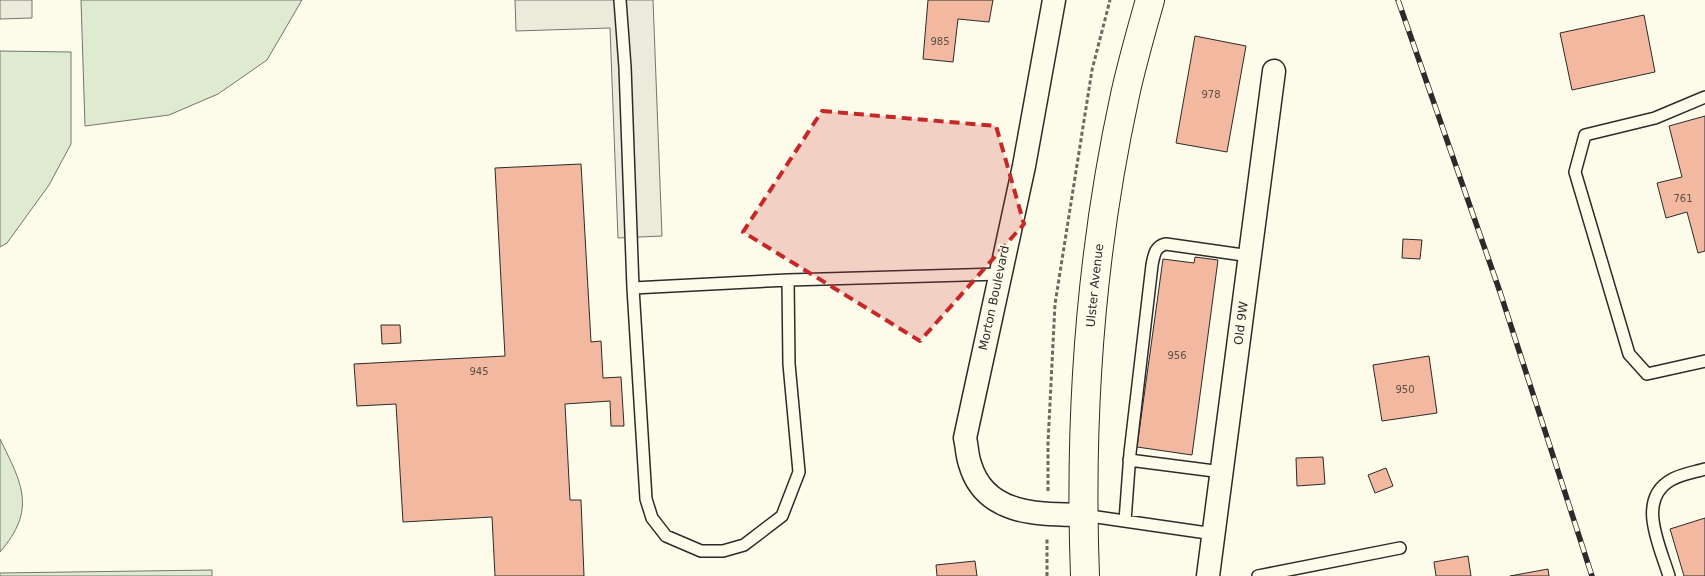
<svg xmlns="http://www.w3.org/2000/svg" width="1705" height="576" font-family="'DejaVu Sans',sans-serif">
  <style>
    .green { fill: #deebd1; stroke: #74746e }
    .parking { fill: #eceadb; stroke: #74746e }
    .building { fill: #f2b8a0; stroke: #2b2b2b }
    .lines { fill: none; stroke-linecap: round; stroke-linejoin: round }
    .lane-casing { stroke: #2b2b2b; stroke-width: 14 }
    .street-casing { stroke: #2b2b2b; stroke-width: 25 }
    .primary-casing { stroke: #2b2b2b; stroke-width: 30 }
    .path { stroke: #6a6964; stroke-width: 3; stroke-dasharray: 4 2.5; stroke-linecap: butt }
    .lane { stroke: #fdfbea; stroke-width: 11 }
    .street { stroke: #fdfbea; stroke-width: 22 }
    .primary { stroke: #fdfbea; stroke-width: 28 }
    .rail-casing { stroke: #2b2b2b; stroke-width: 5.5 }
    .rail { stroke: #fdfbea; stroke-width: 4; stroke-dasharray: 11; stroke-linecap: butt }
    .marked { fill: #c62828; fill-opacity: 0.2; stroke: #c62828; stroke-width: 4; stroke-dasharray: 10 6; stroke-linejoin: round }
    .labels { text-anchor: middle; stroke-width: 4; stroke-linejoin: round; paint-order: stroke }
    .number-label { font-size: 10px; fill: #5d4e48 }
    .street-label { font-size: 12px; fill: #2b2b2b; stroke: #fdfbea }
  </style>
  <rect width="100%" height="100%" fill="#fdfbea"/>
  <path class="green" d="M81,0H302L267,60L218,94L169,115L85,126Z
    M0,51L71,52V144L49,185L7,243L0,247Z
    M0,439C22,484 37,509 0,552Z
    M212,570V576H0V573Z"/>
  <path class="parking" d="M0,0H32V18L0,19Z
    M515,0H653L662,236L618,238L610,28L516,31Z"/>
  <path class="building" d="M928,0H993L989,22L958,19L953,62L923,59Z
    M1644,15L1655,72L1572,90L1560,33Z
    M1195,36L1246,46L1227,152L1176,143Z
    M1705,116V251L1698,253L1687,212L1666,218L1657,183L1682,177L1669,126Z
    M581,164L591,342L601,341L603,378L621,377L624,426H611L610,401L565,404L570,500H581L584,576H495L492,517L403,522L396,404L357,406L354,364L505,356L495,168Z
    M1403,239L1422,240L1420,259L1402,258Z
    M1195,257L1218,260L1192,455L1137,447L1163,259L1194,263Z
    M381,325H400L401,343L382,344Z
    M1429,356L1437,413L1382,421L1373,365Z
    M1323,457L1325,484L1297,486L1296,458Z
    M1386,468L1393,486L1375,493L1368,475Z
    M1705,518V576H1684L1670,529Z
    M1468,556L1471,576H1436L1434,562Z
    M975,561L977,576H937L936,565Z
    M1548,569L1549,576H1510Z"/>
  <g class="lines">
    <g class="lane-casing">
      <path id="lane" d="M620,0L625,67L633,288L646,499L652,518L666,536L701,551H723L744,545L782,516L799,472L789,364L788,280L1000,274
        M1705,97L1655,118L1585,135L1575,172L1629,354L1647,374L1705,361
        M633,288L788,280
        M1129,460L1222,472
        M1083,515L1214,534
        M1125,521L1130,453L1152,265C1154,255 1155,246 1166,244L1250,256
        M1258,576L1400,548
        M1669,576C1660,546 1636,500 1671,480C1681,474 1695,472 1705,469"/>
    </g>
    <g class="street-casing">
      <g id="street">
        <path d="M1054,0L1024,166L965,438C967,446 967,456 970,464C985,516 1039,514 1083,515"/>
        <path id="s1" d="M1208,576L1274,71"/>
      </g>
    </g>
    <g class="primary-casing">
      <g id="primary">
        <path id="s2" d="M1085,576C1079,417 1091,251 1125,95C1132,63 1141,32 1150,0"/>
      </g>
    </g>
    <path class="path" d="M1048,491V443L1055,304L1092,70L1110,0
      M1047,576V538"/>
    <use href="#lane" class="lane"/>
    <use href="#street" class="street"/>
    <use href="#primary" class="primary"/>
    <g class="rail-casing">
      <path id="rail" d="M1398,0L1500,292L1592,576"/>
    </g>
    <use href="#rail" class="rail"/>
  </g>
  <path class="marked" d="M822,111L996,126L1024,224L920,341L743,232Z"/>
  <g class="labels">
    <g class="number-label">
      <text x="940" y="45">985</text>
      <text x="1211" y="98">978</text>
      <text x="1683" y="202">761</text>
      <text x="1177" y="359">956</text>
      <text x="479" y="375">945</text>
      <text x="1405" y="393">950</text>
    </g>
    <g class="street-label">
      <text dy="4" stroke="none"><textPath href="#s2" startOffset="291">Ulster Avenue</textPath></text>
      <text transform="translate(994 298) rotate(-78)" y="4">Morton Boulevard</text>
      <text dy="4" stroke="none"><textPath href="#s1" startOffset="255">Old 9W</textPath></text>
    </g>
  </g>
</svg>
